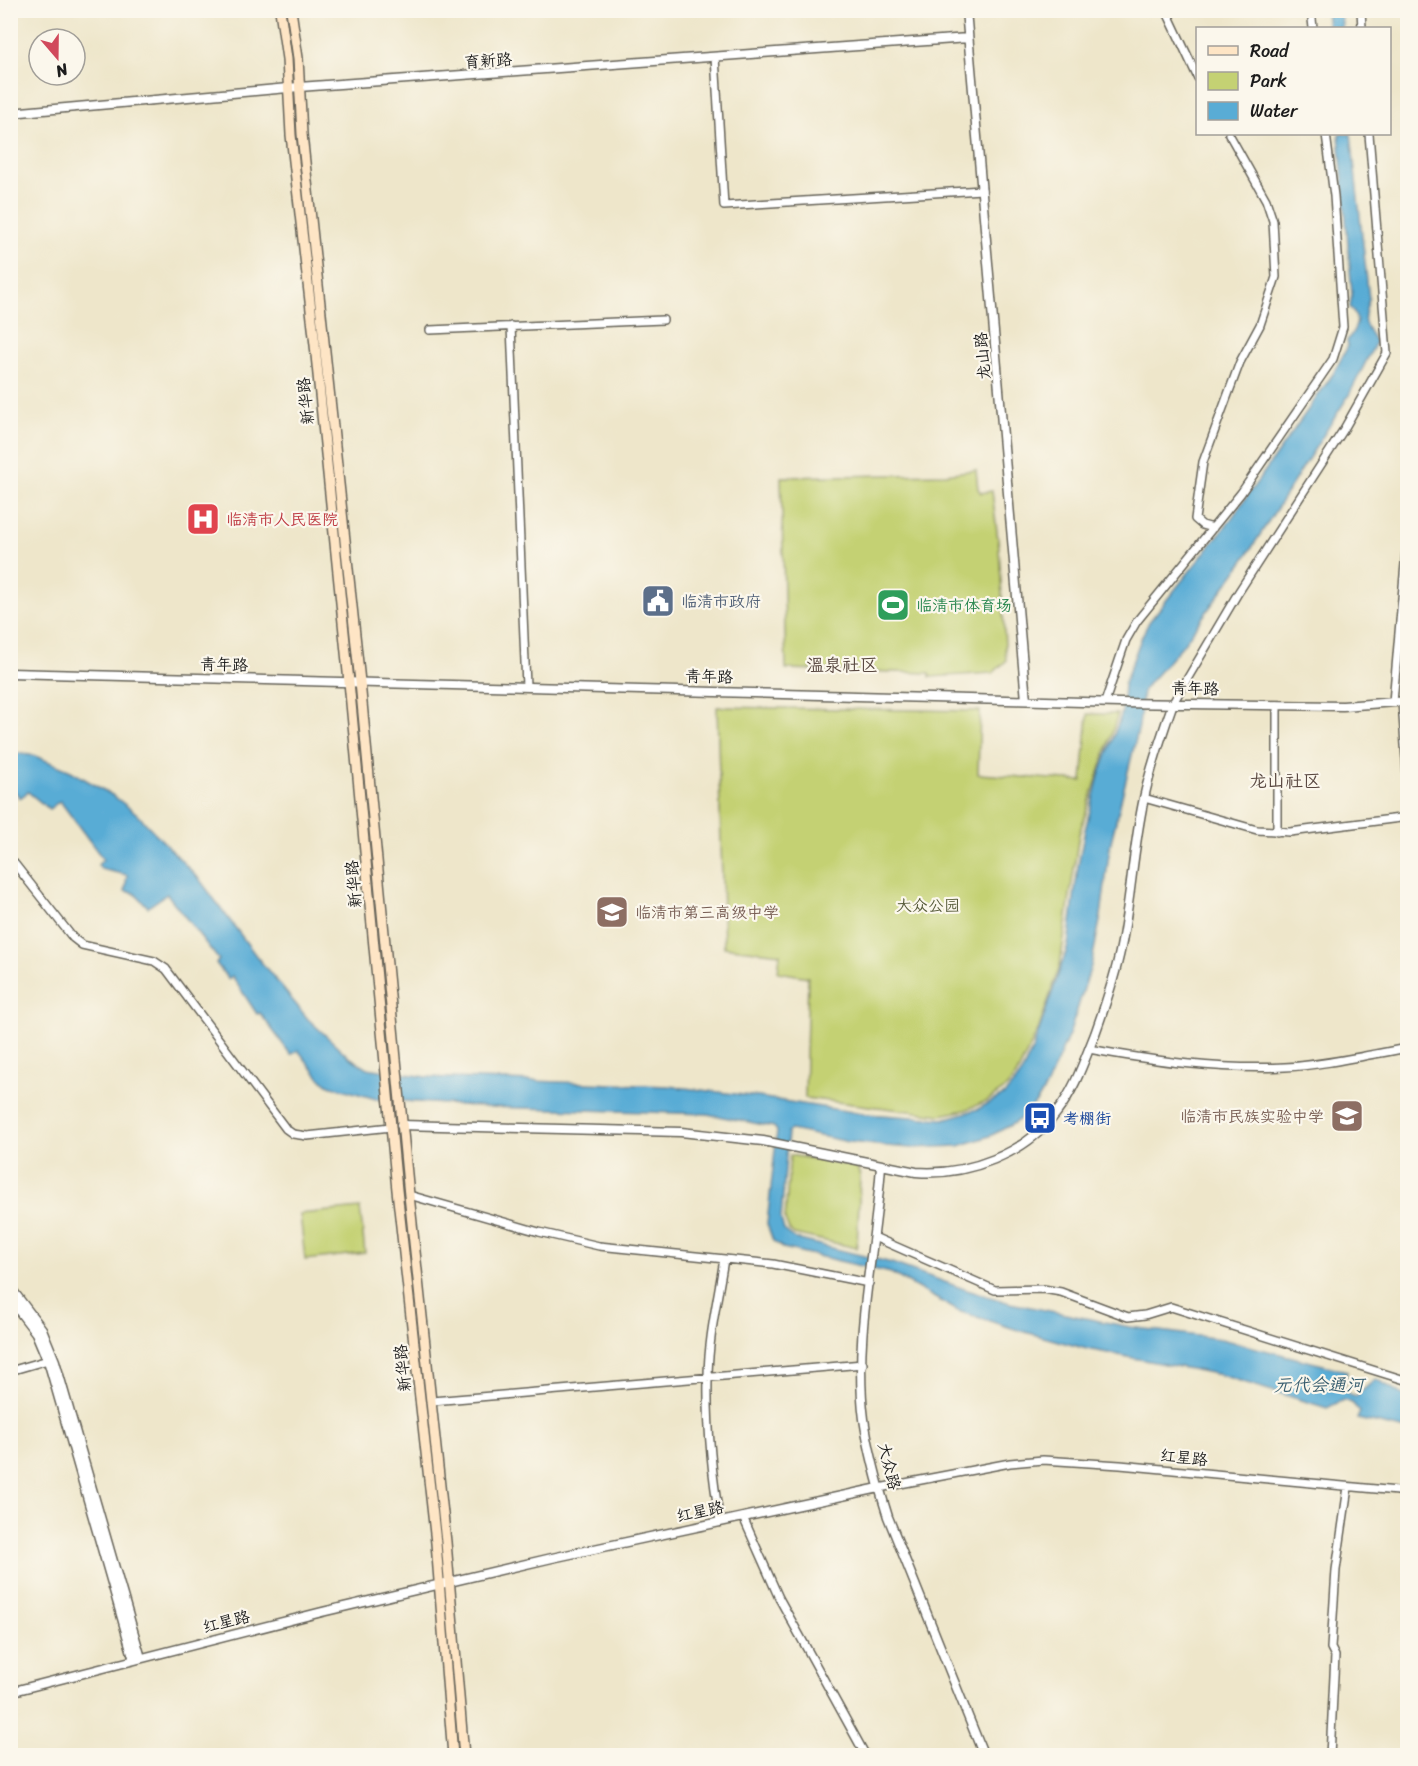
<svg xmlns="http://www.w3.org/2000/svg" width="1418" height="1766" font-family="Sriracha,'LXGW WenKai TC',sans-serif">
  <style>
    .green { fill: #c4d173; stroke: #707648; stroke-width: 1.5 }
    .water { fill: #59acd5; stroke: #3a6478; stroke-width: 1.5 }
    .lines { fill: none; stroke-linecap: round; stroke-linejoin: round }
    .minor-casing { stroke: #666359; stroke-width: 10 }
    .tertiary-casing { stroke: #666359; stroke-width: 11 }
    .secondary-casing { stroke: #666359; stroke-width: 12 }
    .minor { stroke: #fff; stroke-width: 7 }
    .tertiary { stroke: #fff; stroke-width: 8 }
    .secondary { stroke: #fee5c5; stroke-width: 9 }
    .labels { text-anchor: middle; stroke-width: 4.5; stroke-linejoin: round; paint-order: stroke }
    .street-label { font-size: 16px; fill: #1c1c1c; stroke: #fbf7ec }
    .health-label { font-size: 16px; fill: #be3a42; stroke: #fbf7ec; text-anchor: start }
    .service-label { font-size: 16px; fill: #4e5e75; stroke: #fbf7ec; text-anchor: start }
    .leisure-label { font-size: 16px; fill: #27864d; stroke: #fbf7ec; text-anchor: start }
    .park-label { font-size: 16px; fill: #575b3a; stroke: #fbf7ec }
    .education-label { font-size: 16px; fill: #785e54; stroke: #fbf7ec; text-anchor: start }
    .transit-label { font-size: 16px; fill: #164399; stroke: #fbf7ec; text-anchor: start }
    .neighbourhood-label { font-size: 18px; fill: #594841; stroke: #fbf7ec }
    .water-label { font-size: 18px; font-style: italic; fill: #375d6f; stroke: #fbf7ec }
  </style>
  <rect width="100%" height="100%" fill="#fbf7ec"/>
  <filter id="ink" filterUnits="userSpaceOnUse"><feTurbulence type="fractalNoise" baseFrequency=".0167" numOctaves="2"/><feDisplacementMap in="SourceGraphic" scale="12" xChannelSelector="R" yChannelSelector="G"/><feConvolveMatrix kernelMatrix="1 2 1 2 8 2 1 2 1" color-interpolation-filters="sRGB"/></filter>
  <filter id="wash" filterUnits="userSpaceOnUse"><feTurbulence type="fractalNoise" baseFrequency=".008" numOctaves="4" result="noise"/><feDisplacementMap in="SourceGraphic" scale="24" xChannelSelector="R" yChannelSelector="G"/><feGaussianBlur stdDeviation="1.35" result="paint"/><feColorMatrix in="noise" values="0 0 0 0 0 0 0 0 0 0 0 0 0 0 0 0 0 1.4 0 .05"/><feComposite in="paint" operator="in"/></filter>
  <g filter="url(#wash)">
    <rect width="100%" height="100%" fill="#eee6ca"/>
    <path class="green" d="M976,470L978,489L981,493L992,491L999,548L1006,661L993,673L930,677V673L786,669L781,477L945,474Z
      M717,707L980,711L978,774L1082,781L1088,714H1118L1079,834L1060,965L1039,1028L1016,1076L1006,1088L987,1101L965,1110L941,1115L805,1098L808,977L778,972L780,954L724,947Z
      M790,1155L857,1167L860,1176L857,1248L794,1234L789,1230L785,1220Z
      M360,1208L365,1253L305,1260L300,1214Z"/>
    <path class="water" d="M1326,11H1341L1342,28H1328Z
      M1339,134H1351L1369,299C1362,323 1362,320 1376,342L1349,395L1244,560L1182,646L1143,690L1139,726L1110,846L1101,916L1091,966L1070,1032L1047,1085L1038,1100L1023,1117L1011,1125L990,1136L959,1146L911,1148L886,1146L849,1142L791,1130L788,1132L781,1219L784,1230L796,1239L892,1263L967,1290L1010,1303L1130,1327L1221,1339L1347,1371L1344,1387L1347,1393L1356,1396L1376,1379L1407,1397V1430L1357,1419L1360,1412L1352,1403L1343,1400L1327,1408L1221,1375L1087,1349L1018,1330L958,1311L891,1273L783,1248L773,1241L767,1224L777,1131L774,1127L707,1114L488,1107L376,1099L329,1085L319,1077L298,1050L291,1055L260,1013L257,1014L232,976L228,979L216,963L219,960L167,894L148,907L134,893L125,891L127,875L101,869L98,865L103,859L60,801L49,809L28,792L20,798L11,786V752L35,756L71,771L112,795L136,813L200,880L257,957L308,1019L349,1057L367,1068L427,1077L668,1086L752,1096L865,1114L944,1119L978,1109L1005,1094L1020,1076L1033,1048L1068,946L1078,866L1085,830L1099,776L1122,713L1124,684L1142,636L1149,622L1229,522L1333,374L1348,346L1347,341C1357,326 1361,322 1350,307L1352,294Z"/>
  </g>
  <g filter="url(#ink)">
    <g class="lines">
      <g class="minor-casing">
        <path id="minor" d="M1166,10L1198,78
          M1311,10L1313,28
          M1361,10L1362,28
          M715,57L724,206L982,190
          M511,326L526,686
          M430,330L663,320
          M1213,528L1202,525L1195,519L1203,462L1240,362L1260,325L1276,277L1273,221L1266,200L1229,134
          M1402,701L1408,789
          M1105,702L1126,640L1137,621L1241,493L1333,359L1343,327L1334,196L1326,134
          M1393,702L1408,529
          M1173,703L1238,593L1344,429L1387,353L1369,134
          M1277,705V832
          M1144,798L1257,830L1290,832L1408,817
          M10,858L73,938L82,945L154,961L166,969L286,1129L293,1134L307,1136L391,1127
          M1089,1049C1154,1061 1219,1070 1285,1067C1326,1065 1367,1055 1408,1048
          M409,1195L539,1232L599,1246L773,1264L869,1283
          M874,1237L995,1290L1043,1289L1061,1292L1128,1317L1145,1315L1171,1307L1408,1381
          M10,1371L48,1360
          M432,1401L863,1364
          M879,1488L1010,1463L1043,1460L1120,1465L1408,1492
          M743,1517L779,1598L866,1756
          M720,1522C712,1475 707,1426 708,1379C708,1339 718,1298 724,1259
          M1330,1756L1335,1656L1331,1648L1336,1570L1348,1487"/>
      </g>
      <g class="tertiary-casing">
        <path id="tertiary" d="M966,10L1026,700
          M10,113L299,87L968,38
          M10,673L1119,703L1343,706L1408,701
          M401,1125L681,1132L763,1141L916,1172C967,1176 1026,1154 1057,1112C1075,1089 1084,1061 1095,1034C1105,1006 1115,977 1121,947C1131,898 1133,848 1144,798C1151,766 1162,734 1173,703
          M881,1165C876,1249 853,1335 864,1419C869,1452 878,1485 888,1517L984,1756
          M10,1287L42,1329L55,1361L141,1658
          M10,1299L36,1333L49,1364L134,1660
          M10,1692L322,1612L552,1558L879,1488"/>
      </g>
      <g class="secondary-casing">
        <path id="secondary" d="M280,10L287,59L291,135L315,345L349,682L397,1190L436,1543L453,1756
          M291,10L298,58L302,134L360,682L409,1195L446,1542L464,1756"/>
      </g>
      <use href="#minor" class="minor"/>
      <use href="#tertiary" class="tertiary"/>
      <use href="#secondary" class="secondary"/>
    </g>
  </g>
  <defs>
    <g id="hospital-square" transform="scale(1.725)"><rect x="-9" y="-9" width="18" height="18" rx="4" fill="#e0444e" stroke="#fbf7ec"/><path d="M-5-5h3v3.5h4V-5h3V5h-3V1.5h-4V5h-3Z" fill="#fff"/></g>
    <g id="civic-square" transform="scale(1.725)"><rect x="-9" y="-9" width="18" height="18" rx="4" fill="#5c6f8a" stroke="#fbf7ec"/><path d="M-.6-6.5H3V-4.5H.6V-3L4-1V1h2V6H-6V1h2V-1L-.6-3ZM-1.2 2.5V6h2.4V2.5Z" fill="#fff"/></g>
    <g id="stadium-square" transform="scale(1.725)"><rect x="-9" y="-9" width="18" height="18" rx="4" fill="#2e9e5b" stroke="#fbf7ec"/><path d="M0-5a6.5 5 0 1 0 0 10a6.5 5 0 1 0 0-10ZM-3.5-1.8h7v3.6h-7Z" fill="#fff"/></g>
    <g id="school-square" transform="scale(1.725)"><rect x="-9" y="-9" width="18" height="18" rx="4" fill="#8d6e63" stroke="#fbf7ec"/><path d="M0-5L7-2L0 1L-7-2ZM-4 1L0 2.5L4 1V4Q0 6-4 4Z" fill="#fff"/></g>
    <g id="bus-square" transform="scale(1.725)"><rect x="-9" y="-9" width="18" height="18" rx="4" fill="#1a4fb4" stroke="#fbf7ec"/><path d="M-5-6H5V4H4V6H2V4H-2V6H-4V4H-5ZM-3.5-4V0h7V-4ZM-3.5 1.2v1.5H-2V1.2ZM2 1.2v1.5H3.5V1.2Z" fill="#fff"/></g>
  </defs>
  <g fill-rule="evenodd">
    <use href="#hospital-square" x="203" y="519"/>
    <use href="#civic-square" x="658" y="601"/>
    <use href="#stadium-square" x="893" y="605"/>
    <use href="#school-square" x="612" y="912"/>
    <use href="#school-square" x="1347" y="1116"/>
    <use href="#bus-square" x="1040" y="1118"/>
  </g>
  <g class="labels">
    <g class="street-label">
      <text transform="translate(488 60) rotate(-4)" y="6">育新路</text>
      <text transform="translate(982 356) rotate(-95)" y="6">龙山路</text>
      <text transform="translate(305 401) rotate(-96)" y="6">新华路</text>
      <text transform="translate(224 664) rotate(1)" y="6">青年路</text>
      <text transform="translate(709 676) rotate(1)" y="6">青年路</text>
      <text transform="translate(1195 688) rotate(1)" y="6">青年路</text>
      <text transform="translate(353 884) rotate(-95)" y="6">新华路</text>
      <text transform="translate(402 1368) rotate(-96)" y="6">新华路</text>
      <text transform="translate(1184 1457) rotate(6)" y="6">红星路</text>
      <text transform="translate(890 1466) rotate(76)" y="6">大众路</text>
      <text transform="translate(700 1511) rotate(-12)" y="6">红星路</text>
      <text transform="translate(226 1621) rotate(-14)" y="6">红星路</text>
    </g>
    <g class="health-label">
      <text x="226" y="525">临清市人民医院</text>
    </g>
    <g class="service-label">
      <text x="681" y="607">临清市政府</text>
    </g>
    <g class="leisure-label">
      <text x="916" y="611">临清市体育场</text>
    </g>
    <g class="park-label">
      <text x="928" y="911">大众公园</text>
    </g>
    <g class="education-label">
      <text x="635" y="918">临清市第三高级中学</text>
      <text x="1324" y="1122" text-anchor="end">临清市民族实验中学</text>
    </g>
    <g class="transit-label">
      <text x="1063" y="1124">考棚街</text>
    </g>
    <g class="neighbourhood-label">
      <text x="842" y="671">温泉社区</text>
      <text x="1285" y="787">龙山社区</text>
    </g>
    <g class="water-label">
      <text x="1319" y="1391">元代会通河</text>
    </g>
  </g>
  <rect width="1418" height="1766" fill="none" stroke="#fbf7ec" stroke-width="36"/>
  <rect x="1196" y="27" width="195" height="108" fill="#fbf7ec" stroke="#a29f99" stroke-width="1.5"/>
  <rect x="1208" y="46" width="30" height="9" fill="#fee5c5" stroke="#a29f99" stroke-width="1.5"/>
  <text x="1250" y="57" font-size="18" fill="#1c1c1c">Road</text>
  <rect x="1208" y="72" width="30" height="18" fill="#c4d173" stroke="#a29f99" stroke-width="1.5"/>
  <text x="1250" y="87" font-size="18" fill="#1c1c1c">Park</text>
  <rect x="1208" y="102" width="30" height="18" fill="#59acd5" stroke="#a29f99" stroke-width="1.5"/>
  <text x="1250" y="117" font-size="18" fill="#1c1c1c">Water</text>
  <g transform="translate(57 57) rotate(160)"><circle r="28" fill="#fbf7ec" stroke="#a29f99" stroke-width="1.5"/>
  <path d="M0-4.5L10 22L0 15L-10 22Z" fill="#d1495b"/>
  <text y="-9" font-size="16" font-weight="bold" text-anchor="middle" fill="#1c1c1c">N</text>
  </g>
</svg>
